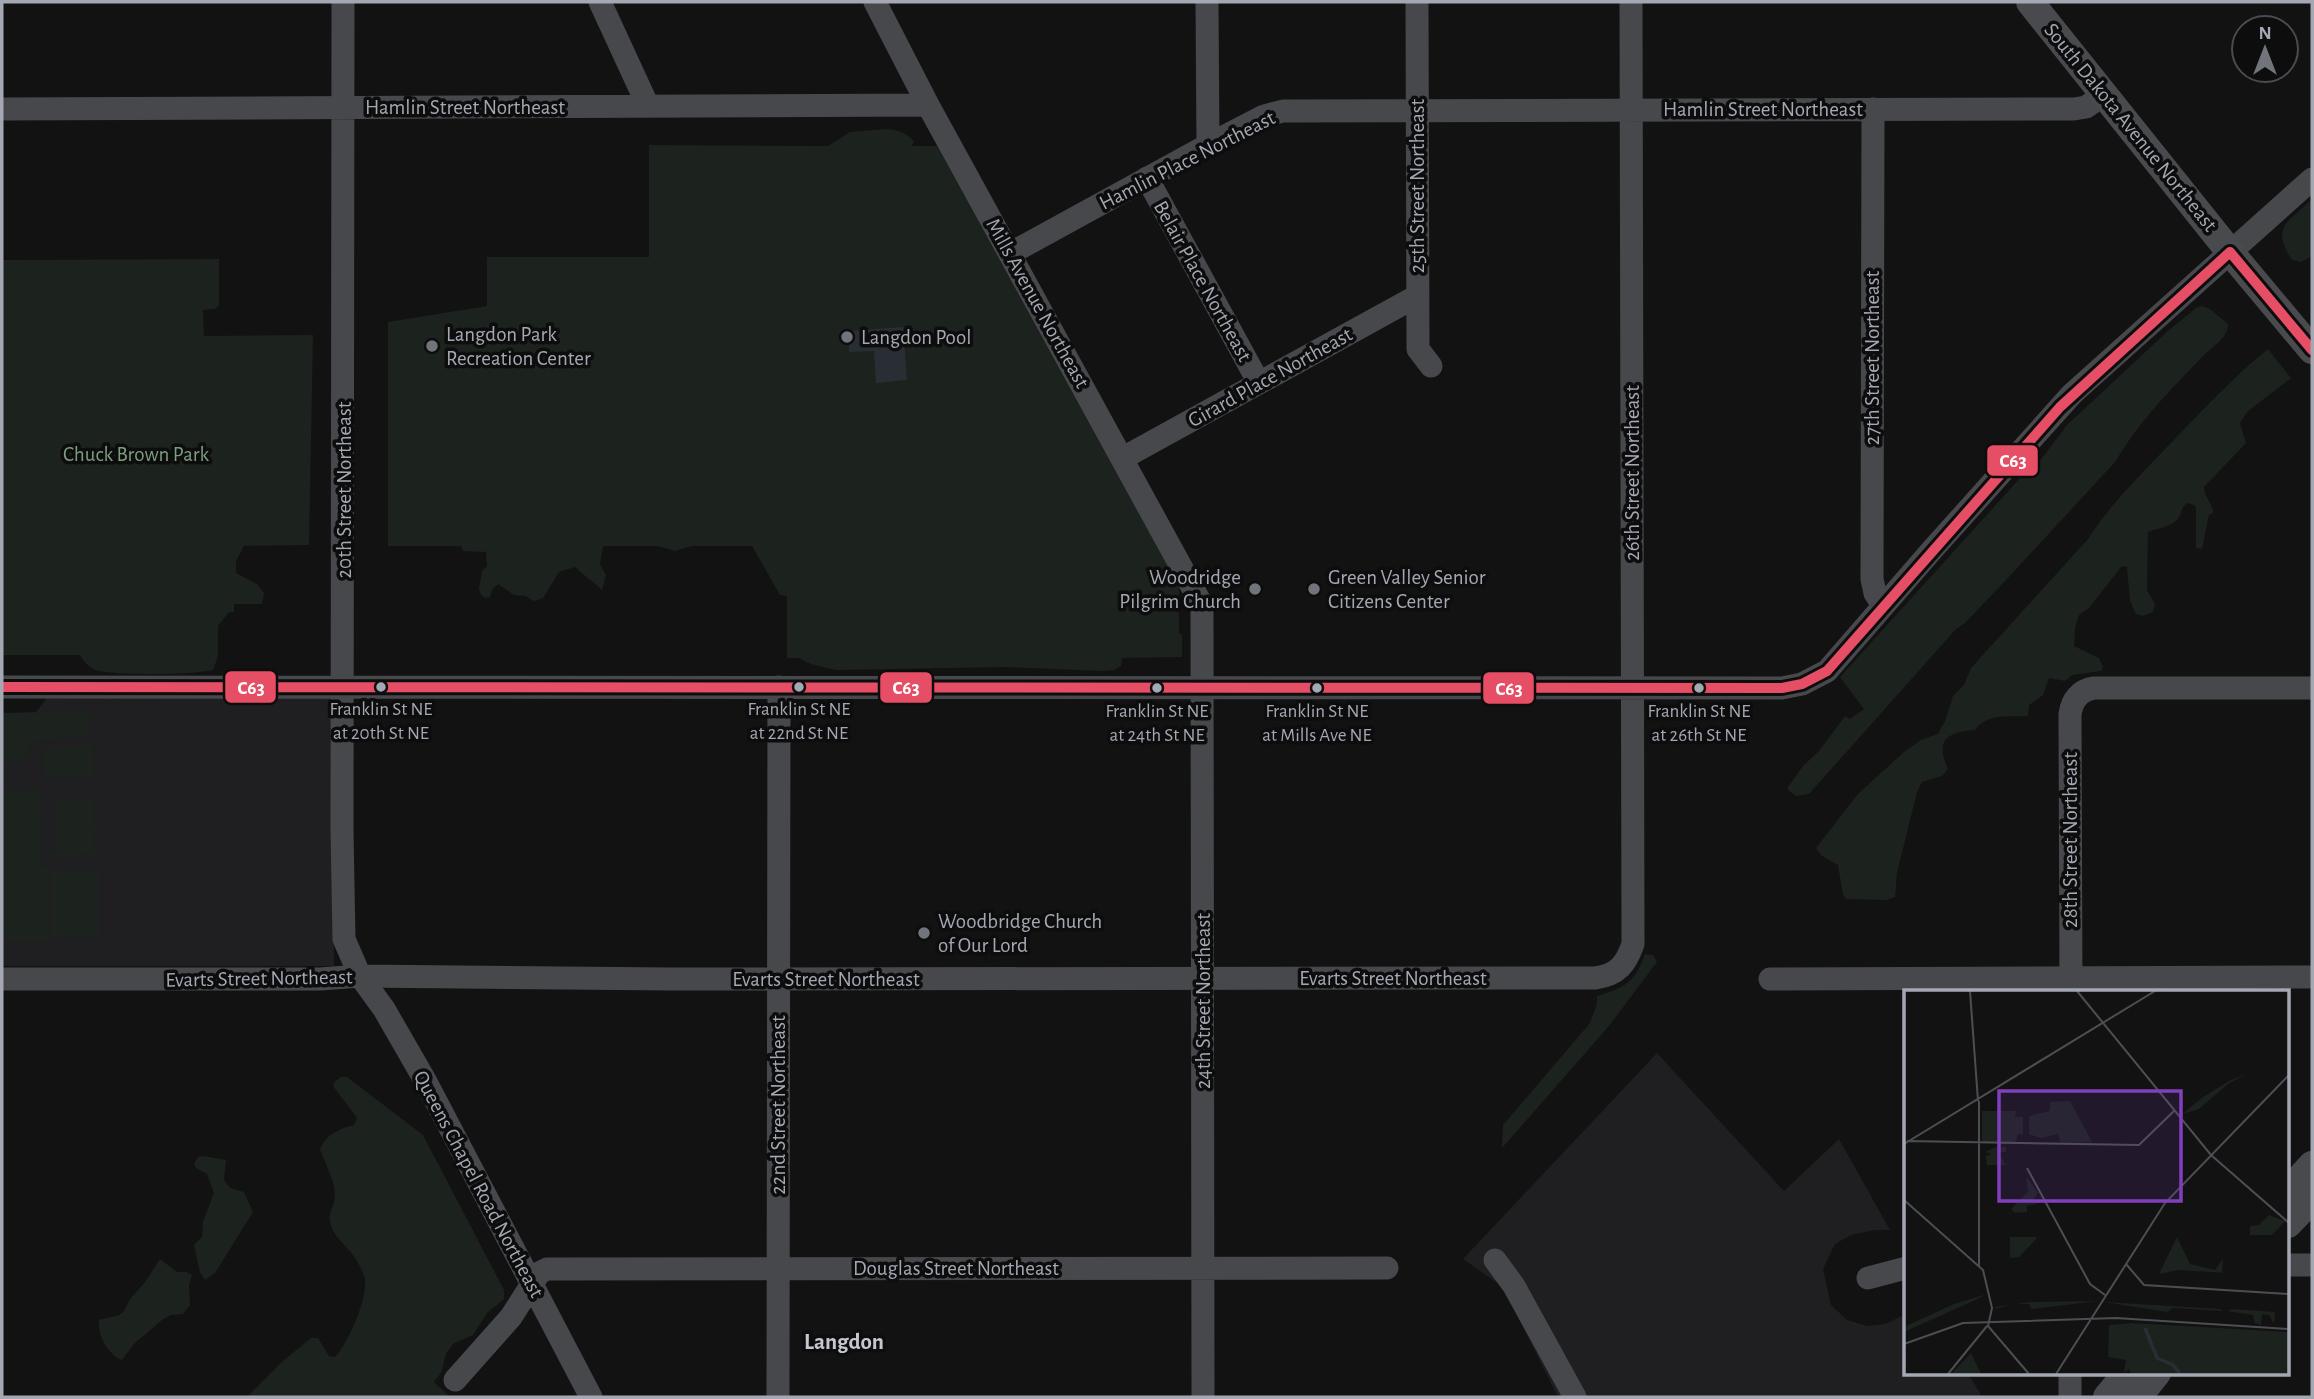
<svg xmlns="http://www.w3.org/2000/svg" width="2314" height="1399" font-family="'Alegreya Sans',sans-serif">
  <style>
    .built { fill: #1f1f21 }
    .green { fill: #1c221d }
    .water { fill: #292e35 }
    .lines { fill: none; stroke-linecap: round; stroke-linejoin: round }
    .minor { stroke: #47484b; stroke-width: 23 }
    .major { stroke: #494a4d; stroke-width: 28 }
    .bus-1-casing { stroke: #0d0d0e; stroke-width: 16 }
    .bus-1 { stroke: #e64e66; stroke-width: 10 }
    .poi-dot { fill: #71747b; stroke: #0d0d0e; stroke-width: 2.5 }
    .bus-dot { fill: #a4a8b3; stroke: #0d0d0e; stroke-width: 2.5 }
    .labels { text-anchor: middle; stroke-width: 7; stroke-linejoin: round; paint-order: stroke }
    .bus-label { font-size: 19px; fill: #a4a8b3; stroke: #0d0d0e }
    .street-label { font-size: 21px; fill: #a4a8b3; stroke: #0d0d0e }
    .poi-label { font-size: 21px; fill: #a4a8b3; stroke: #0d0d0e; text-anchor: start }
    .park-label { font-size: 21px; fill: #7c9d7f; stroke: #0d0d0e }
    .neighbourhood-label { font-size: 23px; font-weight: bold; fill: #c4c7cf; stroke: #0d0d0e }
    .inset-river { fill: none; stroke: #292e35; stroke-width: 3.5 }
    .inset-road { fill: none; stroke: #4c4e53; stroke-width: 2 }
    .view { fill: #813fbd; fill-opacity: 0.15; stroke: #813fbd; stroke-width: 3.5 }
    .inset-edge { fill: none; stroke: #a4a8b3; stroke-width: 3.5 }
    .line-badge { stroke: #0d0d0e; stroke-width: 2.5 }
    .badge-label { font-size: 19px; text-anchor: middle; font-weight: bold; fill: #fff }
  </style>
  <rect width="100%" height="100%" fill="#121213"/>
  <path class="built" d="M47,698H333L334,966H2V756Z
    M1657,1053L1784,1191L1839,1139L1890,1230H1874L1851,1235L1835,1244L1823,1269L1831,1305L1847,1320L1868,1326L1885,1324L1906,1314V1373H1968L1982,1397H1558L1503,1287L1463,1259Z"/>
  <path class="green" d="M886,129C898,130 905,132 914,141L912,146H937L1179,587V634H1182V657L1122,658L1121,666L1114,670L1102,671L1006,667L836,670C827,668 806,664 800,658H787V596L780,595L752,546H692L675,551L658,546H603L600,564L606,575L602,590L575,567L559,572L543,598L534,601L525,596L514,595L498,584L492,590L490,597L485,598L481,595L479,589L482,571L487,566L486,552L463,551L461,546H388V322L487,306V257H649V145L828,146L850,132Z
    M2312,199V256L2301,262L2292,260C2270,226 2288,223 2312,199Z
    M219,259V305L215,309L203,310L204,336L313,335L309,545L244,546L236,561V573L257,584L264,593L262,604H234V612H229L218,626V656L213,670C193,675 114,676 96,670C90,668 83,661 80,655H2V260Z
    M2202,306L2210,309L2228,324C2228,337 2215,345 2206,353C2174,386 2139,421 2116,461L2007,579L1965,623L1956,629L1809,794L1796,796L1788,790V787L1803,766L1819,751L1845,716L1850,719L1864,709L1840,677L2021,477L2039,462L2067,425L2168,331L2196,308Z
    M2268,349L2291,378L2247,412L2240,423L2246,443L2204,487C2204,497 2213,503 2213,513L2209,515L2202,549L2196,548V506L2188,503C2181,507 2183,510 2179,517C2173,527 2158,528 2148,532L2147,590L2155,604L2153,612L2143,616L2136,614L2130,601L2127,567L2122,566L2089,608L2079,615L2075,628L2074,646L2099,658L2103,667L2101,671L2072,675L2065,681L2049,678L2043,695L2029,705L2028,716C2009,717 1987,713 1975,730C1948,732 1934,740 1948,769L1942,776L1922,782L1917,792L1897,873L1895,897L1886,900L1846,899L1843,895L1838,865L1822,856L1816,848L1858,794L1904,752L1921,740L1938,734L1945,721L1953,696L1964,685L1971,668L2088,539C2110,505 2140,475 2168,446C2201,412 2232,378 2268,349Z
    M82,711L91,714L87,736L44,740L29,743L25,760H14L2,766V713Z
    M43,746H93L94,778L44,779Z
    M2,789L40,790L42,866L48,867L49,941H2Z
    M94,798L95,854L55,855V799Z
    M99,870V938H51V871Z
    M1645,954L1653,955L1657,962L1609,1026L1502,1148L1503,1125L1590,1023L1597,1004V996C1625,988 1635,982 1645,954Z
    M341,1077H347L423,1135L504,1290V1299L487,1313L473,1335L453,1344L446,1354L441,1373L434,1382L450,1397H247L283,1361L311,1338H318L329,1356L335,1357C348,1343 366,1302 365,1282C365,1275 359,1264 355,1258C347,1246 333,1237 330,1222C328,1212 335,1205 335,1196C335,1180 325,1164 320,1149C327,1134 338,1129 354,1125L357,1118L333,1086L334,1082Z
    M203,1156L226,1160L224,1180L230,1188L244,1192L253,1212L215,1273L205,1280L200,1272L194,1245L202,1237L203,1221L214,1193L207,1174L196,1168L194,1164L198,1157Z
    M160,1259L177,1272H186L192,1275L189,1286L190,1305L183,1314L171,1315L162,1320L135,1343L122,1360C108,1355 97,1334 99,1320L119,1315L124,1311L130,1299L145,1282Z"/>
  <path class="water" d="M903,327L907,380L876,383L874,351L849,352L848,331Z"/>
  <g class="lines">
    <path class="minor" d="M343,2L342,830L344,939L360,976L384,1009L426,1082L591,1397
      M600,2L648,106
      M875,2L928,105L1202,605L1203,1397
      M1207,2L1208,145
      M1417,2L1418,349L1431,366
      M2,109L928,105
      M1873,109L1872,579L1875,593L1883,605
      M1147,178L1259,383
      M1011,253L1208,145L1264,116L1283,111L2074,109L2086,107L2105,94
      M1123,458L1417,296
      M2,687L1782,688L1802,684L1827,671L1932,550L2072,394L2312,179
      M2,979H320L360,976L671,979L1595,978C1618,975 1626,964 1633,944L1631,2
      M1770,979L2312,977
      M2071,991L2070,714C2072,700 2080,690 2094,688H2312
      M1495,1260L1514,1286L1575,1397
      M2288,1265H2312
      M1868,1278L1906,1268
      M2070,1373V1397
      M455,1380L511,1317L539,1273L547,1269L1387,1268
      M778,1397L779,687"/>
    <path class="major" d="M2030,2L2230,252L2312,350
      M2288,1191L2312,1165
      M2288,1224L2312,1199
      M2107,1397L2127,1373
      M2138,1397L2157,1373"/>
    <g class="bus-1-casing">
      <path id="bus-1" d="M2230,252L2312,350
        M2,687L1782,688L1802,684L1827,671L2060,407L2230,252"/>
    </g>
    <use href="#bus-1" class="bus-1"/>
  </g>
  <g class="poi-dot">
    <circle cx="847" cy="337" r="7"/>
    <circle cx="432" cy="346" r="7"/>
    <circle cx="1255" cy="589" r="7"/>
    <circle cx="1314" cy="589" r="7"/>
    <circle cx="924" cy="933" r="7"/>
  </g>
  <g class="bus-dot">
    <circle cx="381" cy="687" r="6"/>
    <circle cx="799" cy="687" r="6"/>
    <circle cx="1157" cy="688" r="6"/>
    <circle cx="1317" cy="688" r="6"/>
    <circle cx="1699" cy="688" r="6"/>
  </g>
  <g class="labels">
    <g class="bus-label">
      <text x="381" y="715">Franklin St NE<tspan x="381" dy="24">at 20th St NE</tspan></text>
      <text x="799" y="715">Franklin St NE<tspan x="799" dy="24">at 22nd St NE</tspan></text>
      <text x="1157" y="717">Franklin St NE<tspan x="1157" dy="24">at 24th St NE</tspan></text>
      <text x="1317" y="717">Franklin St NE<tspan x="1317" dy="24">at Mills Ave NE</tspan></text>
      <text x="1699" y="717">Franklin St NE<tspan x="1699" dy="24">at 26th St NE</tspan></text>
    </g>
    <g class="street-label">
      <text x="465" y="114">Hamlin Street Northeast</text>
      <text x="1763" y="116">Hamlin Street Northeast</text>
      <text transform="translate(2131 127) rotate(51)" y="7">South Dakota Avenue Northeast</text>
      <text transform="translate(1187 160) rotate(-27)" y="7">Hamlin Place Northeast</text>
      <text transform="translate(1417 186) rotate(-90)" y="7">25th Street Northeast</text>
      <text transform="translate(1203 281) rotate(61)" y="7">Belair Place Northeast</text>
      <text transform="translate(1038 303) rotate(61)" y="7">Mills Avenue Northeast</text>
      <text transform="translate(1872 358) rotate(-90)" y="7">27th Street Northeast</text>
      <text transform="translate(1270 377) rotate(-29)" y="7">Girard Place Northeast</text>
      <text transform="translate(1632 473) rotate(-90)" y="7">26th Street Northeast</text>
      <text transform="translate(344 490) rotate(-90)" y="7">20th Street Northeast</text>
      <text transform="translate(2070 840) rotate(-90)" y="7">28th Street Northeast</text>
      <text transform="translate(259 978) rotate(-1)" y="7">Evarts Street Northeast</text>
      <text x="1393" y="985">Evarts Street Northeast</text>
      <text x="826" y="986">Evarts Street Northeast</text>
      <text transform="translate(1203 1001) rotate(-90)" y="7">24th Street Northeast</text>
      <text transform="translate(778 1105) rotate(-90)" y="7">22nd Street Northeast</text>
      <text transform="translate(479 1184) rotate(62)" y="7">Queens Chapel Road Northeast</text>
      <text x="956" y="1275">Douglas Street Northeast</text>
    </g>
    <g class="poi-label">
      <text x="446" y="341">Langdon Park<tspan x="446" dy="24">Recreation Center</tspan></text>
      <text x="861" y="344">Langdon Pool</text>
      <text x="1241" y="584" text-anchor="end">Woodridge<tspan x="1241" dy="24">Pilgrim Church</tspan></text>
      <text x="1328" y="584">Green Valley Senior<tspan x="1328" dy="24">Citizens Center</tspan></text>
      <text x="938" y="928">Woodbridge Church<tspan x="938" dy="24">of Our Lord</tspan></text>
    </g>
    <g class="park-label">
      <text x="136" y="461">Chuck Brown Park</text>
    </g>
    <g class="neighbourhood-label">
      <text x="844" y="1349">Langdon</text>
    </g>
  </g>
  <g transform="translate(1904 990)">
    <rect width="385" height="385" fill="#121213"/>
    <path d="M343,84L324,94L295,119L278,124L299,107L327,90ZM166,111L188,152L157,153L154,144L137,148L125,144V126L146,121V112ZM78,121H112L111,127H119V144H114L111,154L78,153ZM92,157H102V162H94L102,175H83L82,166L88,164L81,162ZM122,186L134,203L129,210L135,213L123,216V222L111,223L107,219L124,202ZM365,225L381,231L368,245H346V236L355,235ZM106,247H132L133,248L115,267L106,268ZM273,247L286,274L311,280L319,269L318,282L324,283L274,280L255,284ZM83,304L67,312L0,342V337L50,314ZM194,311L127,319L125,314H110L91,319V317L126,312ZM200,312L316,319L319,321L270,318L263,322ZM328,319L371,322L370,334L365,325L358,324L357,335L351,333L349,325L323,321ZM228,333L385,342V384H227L225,379L220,383L222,370L204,367L205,335ZM67,363L77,384H47Z" fill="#1c221d"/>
    <path class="inset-river" d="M241,338L253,368L269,375L276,384"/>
    <path class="inset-road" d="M66,1L74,111M173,1L307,165L385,233M75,111V276M3,151L235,155L270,121M0,154L251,1M123,178L186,294L201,305M0,210L79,280L88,318L84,336L125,384M222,274L240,295L385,304M0,354L59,333L212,328L385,339M44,384L83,336M152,384L261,213L385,85"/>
    <path class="view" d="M95,101H277V211H95Z"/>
    <rect width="385" height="385" class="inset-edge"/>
  </g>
  <g class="line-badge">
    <rect x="1986" y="444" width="53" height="33" rx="7" fill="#e64e66"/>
    <rect x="224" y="670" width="53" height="34" rx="7" fill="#e64e66"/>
    <rect x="879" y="671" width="54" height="33" rx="7" fill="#e64e66"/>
    <rect x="1482" y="671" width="53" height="34" rx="7" fill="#e64e66"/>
  </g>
  <g class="badge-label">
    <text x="2013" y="467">C63</text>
    <text x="251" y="694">C63</text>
    <text x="906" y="694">C63</text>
    <text x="1509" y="695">C63</text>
  </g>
  <rect width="2314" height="1399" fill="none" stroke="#a4a8b3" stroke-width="7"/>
  <g transform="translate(2265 49)"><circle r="33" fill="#0d0d0e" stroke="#494b50" stroke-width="2"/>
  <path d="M0-5L12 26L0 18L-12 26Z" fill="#71747b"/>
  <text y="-10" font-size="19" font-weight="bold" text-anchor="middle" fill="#a4a8b3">N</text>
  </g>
</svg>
